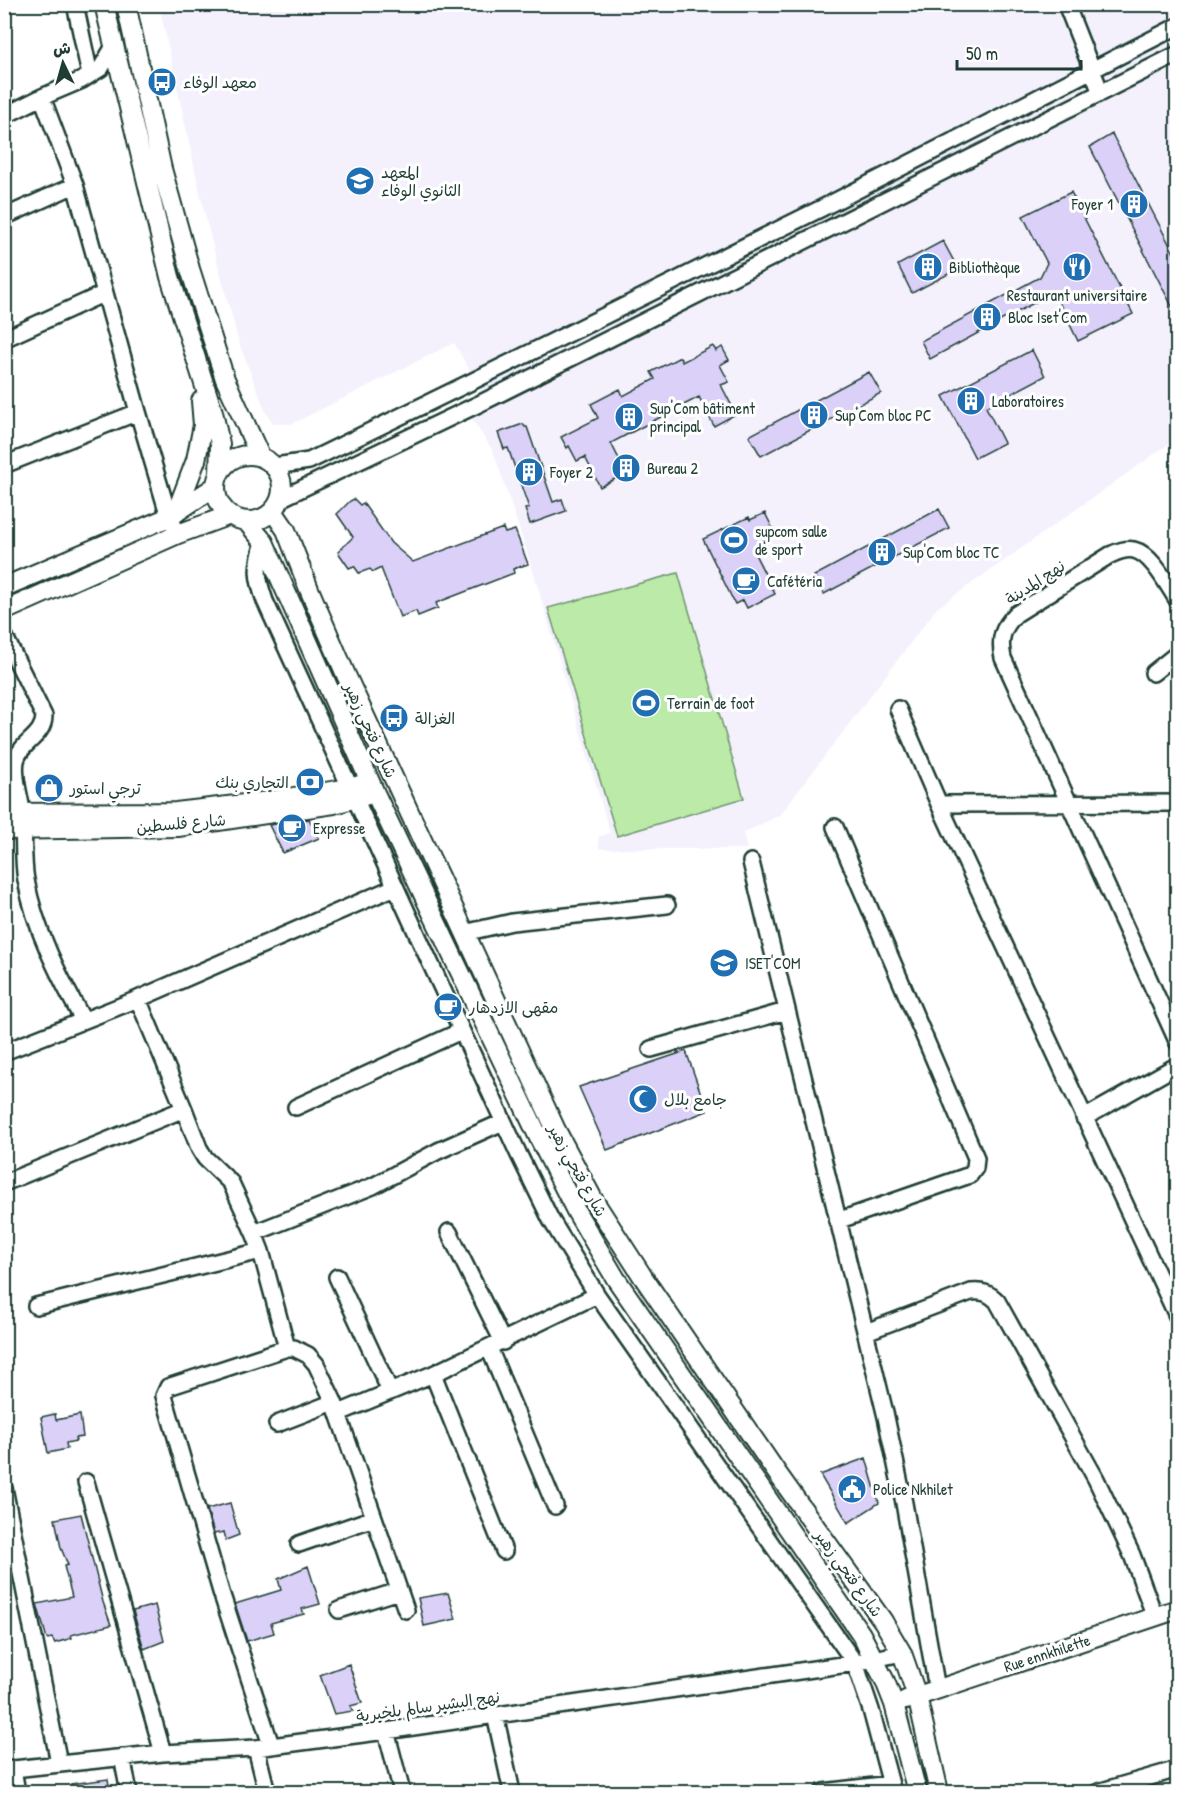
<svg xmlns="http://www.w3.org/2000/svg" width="1182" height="1797" font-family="'Patrick Hand','Playpen Sans Arabic',sans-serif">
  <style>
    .built { fill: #f4f1fd }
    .green { fill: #bceaa8; stroke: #6e946e; stroke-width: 1.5 }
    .building { fill: #dad0f8; stroke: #1f3d34; stroke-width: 1.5 }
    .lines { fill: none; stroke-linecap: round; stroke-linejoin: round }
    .minor-casing { stroke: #1f3d34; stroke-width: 20 }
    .tertiary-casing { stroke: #1f3d34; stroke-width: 22 }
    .minor { stroke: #fff; stroke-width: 15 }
    .tertiary { stroke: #fff; stroke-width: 18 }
    .labels { text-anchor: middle; stroke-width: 6; stroke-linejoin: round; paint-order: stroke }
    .poi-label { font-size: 16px; fill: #1f3d34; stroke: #fff; text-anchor: start }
    .street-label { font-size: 16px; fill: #1f3d34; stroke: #fff }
  </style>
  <rect width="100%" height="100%" fill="#fff"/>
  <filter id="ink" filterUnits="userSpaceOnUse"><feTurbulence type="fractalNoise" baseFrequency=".0167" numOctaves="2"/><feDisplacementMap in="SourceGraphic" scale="12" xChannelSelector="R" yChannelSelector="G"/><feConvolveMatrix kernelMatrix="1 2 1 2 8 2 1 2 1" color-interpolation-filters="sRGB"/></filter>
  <g filter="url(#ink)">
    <path class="built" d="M159,5H1177V438L937,608L780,815L743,833L747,849H599L598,837L610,833L534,574L494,453L470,416L485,401L475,380L454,343L292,424H274L266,413L239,343L206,220Z"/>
    <path class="green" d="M678,573L744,798L617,836L548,608Z"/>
    <path class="building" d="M1112,134L1178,261V318L1090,147Z
      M1071,192L1133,314L1078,341L1054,292L930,359L921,341L1040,277L1047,263L1023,216Z
      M943,241L958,269L912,293L898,265Z
      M713,346L716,351L722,347L729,360L720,365L729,382L721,385L736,414L714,426L699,397L630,433L611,443L626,473L600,487L585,457L577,461L569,446L567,448L561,437L598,418L591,404L620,389L623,396L655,379L651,372L680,357L682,362Z
      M1032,350L1045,376L986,407L1004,443L975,458L943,396Z
      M869,372L881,393L761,456L749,436Z
      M523,424L525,427H527L553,502L562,499L566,511L530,524L525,509L529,508L508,448L504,449L498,433Z
      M354,499L360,505L363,503L391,543L413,562L503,528L505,533L515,530L528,564L513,569L514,573L436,603L438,608L418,616L416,611L400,617L381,568L373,572L370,569L359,573L354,566L349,568L338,552L353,537L337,514L350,501Z
      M939,509L949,528L824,594L814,576Z
      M765,513L776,535L763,542L764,545L753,550L775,594L747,608L743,600L735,604L703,539L749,517L750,520Z
      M309,819L319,838L283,853L269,825Z
      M686,1051L707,1111L607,1150L579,1087Z
      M55,1414L56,1420L80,1415L83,1437L75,1438L76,1441L66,1443L67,1449L48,1453L41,1417Z
      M866,1458L879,1503L848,1523L820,1475Z
      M230,1503L239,1535L226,1540L224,1532L214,1534L207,1509Z
      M81,1514L103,1602L111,1625L71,1635L72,1638L55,1643L52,1638L47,1639L37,1604L72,1597L64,1566L68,1565L61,1548L55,1519Z
      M308,1566L320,1604L302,1609L304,1614L271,1623L274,1633L247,1641L235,1604L281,1590L278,1579Z
      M448,1593L456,1619L424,1626L418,1598Z
      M155,1605L164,1641L144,1649L133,1611Z
      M349,1664L362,1703L350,1706L353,1711L334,1714L320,1675Z
      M108,1779L110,1792H71V1784Z"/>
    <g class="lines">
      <g class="minor-casing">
        <path id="minor" d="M75,4L90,75
          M1066,4L1101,93
          M42,97L75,185L138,412L169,517L174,526
          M4,116L42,97L82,80L101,68L114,46
          M4,217L75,185
          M4,339L105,293
          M4,465L138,412
          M275,466L309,461L475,380L822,208L1178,26
          M280,499L485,401L1178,54
          M264,542C256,567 256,576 265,601L423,947L519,1155L551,1220L597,1295L855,1663L871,1710L893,1792
          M1178,601C1168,586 1152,554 1134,550C1125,548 1117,552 1110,555L1016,614C1002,628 999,639 1003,658L1178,1043
          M4,635L44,716C44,737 20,742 16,761C13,777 20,795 22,811C25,834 22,857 26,880C35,930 59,976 83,1020
          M1153,673L1178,653
          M898,709L939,804L1178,1318
          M939,804L1178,803
          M835,827L976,1158L975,1168L970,1175L837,1221
          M751,862L886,1417L904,1503L937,1689
          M464,933L512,922L667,905
          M651,1049L786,1011
          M4,1052L138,999L395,887
          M296,1107L461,1031
          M184,1109L199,1148L205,1158L231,1183L254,1233L261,1251L287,1348
          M1084,1118L1178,1065
          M4,1183L184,1109L138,999
          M449,1232L503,1342
          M254,1233L373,1186L438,1151L503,1122
          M337,1277L390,1391
          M36,1306L261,1251
          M866,1332L971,1292C983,1291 989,1293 997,1301L1096,1479L1132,1555L1155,1617
          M489,1348L555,1506
          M433,1374L504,1551
          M339,1413L433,1374L597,1295
          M277,1424L334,1402
          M86,1482L163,1753
          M4,1488L59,1763
          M299,1544L374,1518
          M339,1610L398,1591
          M495,1715L512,1792
          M386,1731L402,1792
          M271,1745L221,1592L164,1396L168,1387L287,1348H294L308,1355L316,1364L334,1402L406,1610
          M256,1748L267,1792
          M122,1757L129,1792
          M13,1769L17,1792
          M4,1770L163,1753L256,1748L386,1731L855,1663L902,1653
          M823,1792L891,1784
          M1098,1792L1171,1771"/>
      </g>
      <g class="tertiary-casing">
        <path id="tertiary" d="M104,4L170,277L213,412L220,444L219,473
          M126,4L162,169L190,269L225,379L260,456
          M216 488a33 33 0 1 1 66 0a33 33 0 1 1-66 0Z
          M273,511L286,530L309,589L346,675L556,1130L594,1201L643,1277L777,1473L883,1621L902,1653L917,1696L939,1792
          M176,513L196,460L203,425L201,401
          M246,521L264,542L375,793L539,1138L577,1213L616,1279L861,1634L885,1681L894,1704L917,1792
          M4,587L169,517L216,486
          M4,611L178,534L230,515
          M4,813L176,812L269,801L350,788L366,783
          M4,830L178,827L334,804L375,793
          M906,1700L1178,1609"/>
      </g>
      <use href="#minor" class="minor"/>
      <use href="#tertiary" class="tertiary"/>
    </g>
  </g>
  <defs>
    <g id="bus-disc" transform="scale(1.5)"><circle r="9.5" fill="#1f6fb2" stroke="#fff"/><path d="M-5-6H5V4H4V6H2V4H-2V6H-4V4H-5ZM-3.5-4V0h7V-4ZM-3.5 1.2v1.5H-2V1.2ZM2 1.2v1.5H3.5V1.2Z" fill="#fff"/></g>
    <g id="school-disc" transform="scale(1.5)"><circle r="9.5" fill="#1f6fb2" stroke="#fff"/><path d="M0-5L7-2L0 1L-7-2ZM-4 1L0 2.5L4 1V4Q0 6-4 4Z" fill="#fff"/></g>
    <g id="building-disc" transform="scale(1.5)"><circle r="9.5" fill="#1f6fb2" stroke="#fff"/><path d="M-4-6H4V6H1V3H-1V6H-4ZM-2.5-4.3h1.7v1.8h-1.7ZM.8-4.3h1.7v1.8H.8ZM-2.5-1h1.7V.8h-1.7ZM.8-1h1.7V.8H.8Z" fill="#fff"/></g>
    <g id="restaurant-disc" transform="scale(1.5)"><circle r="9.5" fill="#1f6fb2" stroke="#fff"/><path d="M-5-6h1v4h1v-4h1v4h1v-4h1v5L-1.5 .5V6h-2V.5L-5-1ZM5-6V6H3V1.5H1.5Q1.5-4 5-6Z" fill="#fff"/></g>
    <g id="stadium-disc" transform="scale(1.5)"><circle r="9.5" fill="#1f6fb2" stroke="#fff"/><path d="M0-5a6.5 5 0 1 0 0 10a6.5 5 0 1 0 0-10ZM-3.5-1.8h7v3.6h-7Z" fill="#fff"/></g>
    <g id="cafe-disc" transform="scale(1.5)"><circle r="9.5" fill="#1f6fb2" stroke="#fff"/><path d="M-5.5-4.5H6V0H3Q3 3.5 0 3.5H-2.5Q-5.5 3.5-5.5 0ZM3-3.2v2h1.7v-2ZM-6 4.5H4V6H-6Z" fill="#fff"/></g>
    <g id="bank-disc" transform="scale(1.5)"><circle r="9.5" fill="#1f6fb2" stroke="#fff"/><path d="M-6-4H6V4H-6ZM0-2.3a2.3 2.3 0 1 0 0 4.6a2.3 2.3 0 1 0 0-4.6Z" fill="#fff"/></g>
    <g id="shop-disc" transform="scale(1.5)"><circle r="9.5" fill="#1f6fb2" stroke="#fff"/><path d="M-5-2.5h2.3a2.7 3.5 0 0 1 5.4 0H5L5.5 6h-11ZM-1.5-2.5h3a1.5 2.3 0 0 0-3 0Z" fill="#fff"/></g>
    <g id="mosque-disc" transform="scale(1.5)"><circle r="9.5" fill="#1f6fb2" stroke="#fff"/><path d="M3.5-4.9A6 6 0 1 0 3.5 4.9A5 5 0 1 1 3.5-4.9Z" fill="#fff"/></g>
    <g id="civic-disc" transform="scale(1.5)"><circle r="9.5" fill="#1f6fb2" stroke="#fff"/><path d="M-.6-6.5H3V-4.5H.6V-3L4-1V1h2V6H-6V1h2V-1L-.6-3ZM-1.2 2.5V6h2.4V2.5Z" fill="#fff"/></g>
  </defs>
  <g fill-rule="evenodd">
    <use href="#bus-disc" x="162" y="82"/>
    <use href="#school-disc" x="360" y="181"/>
    <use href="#building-disc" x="1134" y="204"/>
    <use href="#building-disc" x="928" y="267"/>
    <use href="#restaurant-disc" x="1077" y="267"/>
    <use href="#building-disc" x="987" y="317"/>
    <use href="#building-disc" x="971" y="401"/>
    <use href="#building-disc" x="814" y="415"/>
    <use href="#building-disc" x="629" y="417"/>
    <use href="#building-disc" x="626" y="468"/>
    <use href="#building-disc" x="529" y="472"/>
    <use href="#stadium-disc" x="734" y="540"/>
    <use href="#building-disc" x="882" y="552"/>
    <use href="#cafe-disc" x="746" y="581"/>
    <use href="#stadium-disc" x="646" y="703"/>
    <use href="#bus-disc" x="394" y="718"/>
    <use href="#bank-disc" x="310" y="782"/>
    <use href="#shop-disc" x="49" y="788"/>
    <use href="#cafe-disc" x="292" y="828"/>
    <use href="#school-disc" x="724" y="963"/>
    <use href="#cafe-disc" x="448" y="1007"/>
    <use href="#mosque-disc" x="643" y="1099"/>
    <use href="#civic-disc" x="852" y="1489"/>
  </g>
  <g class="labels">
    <g class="poi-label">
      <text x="183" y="88">معهد الوفاء</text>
      <text x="381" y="178">المعهد<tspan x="381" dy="18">الثانوي الوفاء</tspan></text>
      <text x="1113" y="210" text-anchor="end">Foyer 1</text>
      <text x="949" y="273">Bibliothèque</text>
      <text x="1077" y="301" text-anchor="middle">Restaurant universitaire</text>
      <text x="1008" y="323">Bloc Iset'Com</text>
      <text x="992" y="407">Laboratoires</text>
      <text x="650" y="414">Sup'Com bâtiment<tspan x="650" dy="18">principal</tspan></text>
      <text x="835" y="421">Sup'Com bloc PC</text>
      <text x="647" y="474">Bureau 2</text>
      <text x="550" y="478">Foyer 2</text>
      <text x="755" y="537">supcom salle<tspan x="755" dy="18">de sport</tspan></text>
      <text x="903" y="558">Sup'Com bloc TC</text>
      <text x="767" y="587">Cafétéria</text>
      <text x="667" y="709">Terrain de foot</text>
      <text x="415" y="724">الغزالة</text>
      <text x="289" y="788" text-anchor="end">التجاري بنك</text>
      <text x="70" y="794">ترجي استور</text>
      <text x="313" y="834">Expresse</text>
      <text x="745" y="969">ISET'COM</text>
      <text x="469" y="1013">مقهى الازدهار</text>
      <text x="664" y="1105">جامع بلال</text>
      <text x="873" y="1495">Police Nkhilet</text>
    </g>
    <g class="street-label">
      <text transform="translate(1035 582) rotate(-33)" y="6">نهج المدينة</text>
      <text transform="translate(371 730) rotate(65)" y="6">شارع فتحي زهير</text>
      <text transform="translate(181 823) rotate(-5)" y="6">شارع فلسطين</text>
      <text transform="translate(578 1170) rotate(61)" y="6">شارع فتحي زهير</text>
      <text transform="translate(849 1573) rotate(54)" y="6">شارع فتحي زهير</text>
      <text transform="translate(1047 1653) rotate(-18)" y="6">Rue ennkhilette</text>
      <text transform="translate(428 1706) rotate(-8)" y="6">نهج البشير سالم بلخيرية</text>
    </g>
  </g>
  <rect width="1182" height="1797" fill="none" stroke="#fff" stroke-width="24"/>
  <rect x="12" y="12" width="1158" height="1773" fill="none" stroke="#1f3d34" stroke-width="2" filter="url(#ink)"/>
  <g transform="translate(63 63) rotate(355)" stroke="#ffffff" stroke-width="4.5" paint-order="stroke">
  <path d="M0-4.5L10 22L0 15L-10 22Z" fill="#1f3d34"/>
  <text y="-9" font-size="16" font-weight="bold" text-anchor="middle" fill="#1f3d34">ش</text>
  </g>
  <path d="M957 60v9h124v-9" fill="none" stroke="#1f3d34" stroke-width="3"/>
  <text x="966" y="60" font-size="18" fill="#1f3d34" stroke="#ffffff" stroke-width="4.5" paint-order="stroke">50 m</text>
</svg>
